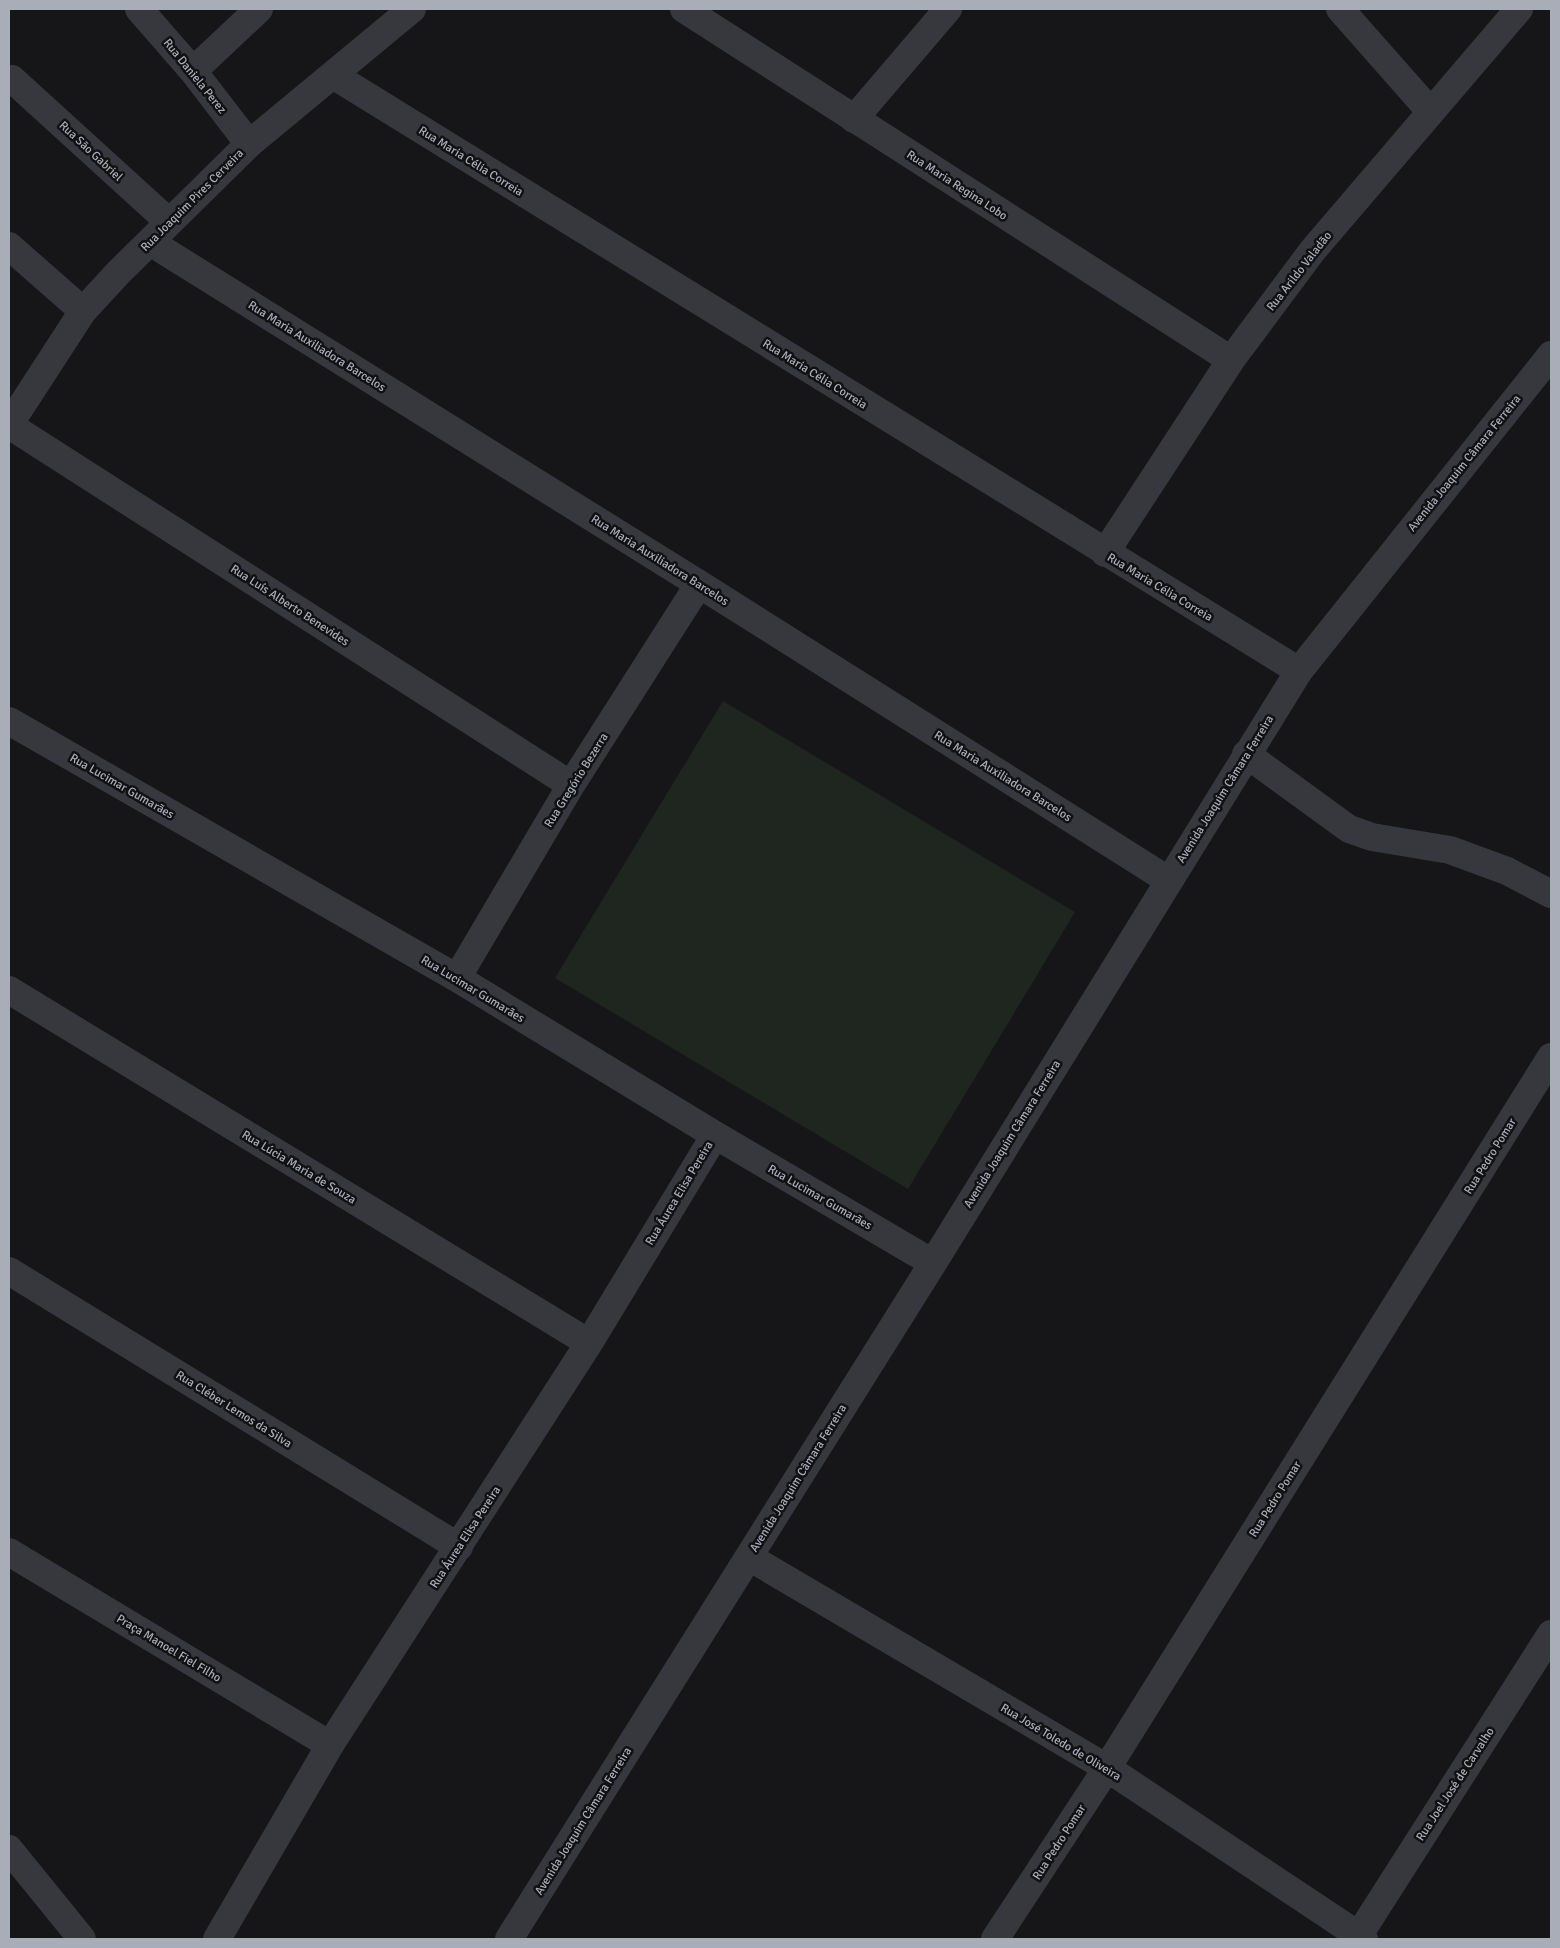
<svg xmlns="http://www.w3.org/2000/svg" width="1560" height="1948" font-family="Signika,sans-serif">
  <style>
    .green { fill: #1e261f }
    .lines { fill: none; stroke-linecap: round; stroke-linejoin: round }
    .minor { stroke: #37383d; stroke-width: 28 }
    .labels { text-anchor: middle; stroke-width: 5; stroke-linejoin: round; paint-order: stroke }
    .street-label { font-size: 12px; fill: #a8adb8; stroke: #111113 }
  </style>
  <rect width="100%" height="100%" fill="#161618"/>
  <path class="green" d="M723,701L1075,912L908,1189L555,978Z"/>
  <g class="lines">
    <path class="minor" d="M139,9L193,71L249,144
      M684,9L1231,360
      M1340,9L1430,111
      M193,71L259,9
      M333,75L1299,671
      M12,79L169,222
      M854,119L948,9
      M150,242L699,584L1168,880
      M9,246L83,311
      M9,425L571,785
      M9,425L83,311L118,273L249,144L412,9
      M1105,553L1231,360L1313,250L1519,9
      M9,721L457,978L715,1135L933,1263
      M1246,754L1349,829L1372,837L1450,850L1507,871L1551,894
      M457,978L571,785L699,584
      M9,990L589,1343
      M9,1271L459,1547
      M9,1552L330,1745
      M749,1557L1107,1768L1364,1939
      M9,1849L82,1939
      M1359,1935L1551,1634
      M217,1939L330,1745L589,1343L715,1135
      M509,1939L933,1263L1299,671L1551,355
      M995,1939L1107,1768L1551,1057"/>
  </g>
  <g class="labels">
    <g class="street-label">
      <text transform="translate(195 76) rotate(51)" y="4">Rua Daniela Perez</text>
      <text transform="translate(91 151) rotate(43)" y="4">Rua Sāo Gabriel</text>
      <text transform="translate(471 161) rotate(32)" y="4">Rua Maria Célia Correia</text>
      <text transform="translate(957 185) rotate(33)" y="4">Rua Maria Regina Lobo</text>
      <text transform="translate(192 200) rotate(-45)" y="4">Rua Joaquim Pires Cerveira</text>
      <text transform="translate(1299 271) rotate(-52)" y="4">Rua Arildo Valadão</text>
      <text transform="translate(317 346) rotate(32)" y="4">Rua Maria Auxiliadora Barcelos</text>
      <text transform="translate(815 374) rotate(32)" y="4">Rua Maria Célia Correia</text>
      <text transform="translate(1464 463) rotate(-51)" y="4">Avenida Joaquim Câmara Ferreira</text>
      <text transform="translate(660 560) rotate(32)" y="4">Rua Maria Auxiliadora Barcelos</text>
      <text transform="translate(1160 587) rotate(31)" y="4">Rua Maria Célia Correia</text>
      <text transform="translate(290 605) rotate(33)" y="4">Rua Luís Alberto Benevides</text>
      <text transform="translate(1003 776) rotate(32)" y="4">Rua Maria Auxiliadora Barcelos</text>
      <text transform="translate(576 780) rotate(-58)" y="4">Rua Gregório Bezerra</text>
      <text transform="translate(122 786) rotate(30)" y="4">Rua Lucimar Gumarães</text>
      <text transform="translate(1225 789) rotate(-58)" y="4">Avenida Joaquim Câmara Ferreira</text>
      <text transform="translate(473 989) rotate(31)" y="4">Rua Lucimar Gumarães</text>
      <text transform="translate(1012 1134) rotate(-58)" y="4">Avenida Joaquim Câmara Ferreira</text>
      <text transform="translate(1490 1156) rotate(-58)" y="4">Rua Pedro Pomar</text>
      <text transform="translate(299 1167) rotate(31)" y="4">Rua Lúcia Maria de Souza</text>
      <text transform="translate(679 1193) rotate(-59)" y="4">Rua Áurea Elisa Pereira</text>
      <text transform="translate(820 1197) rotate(30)" y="4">Rua Lucimar Gumarães</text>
      <text transform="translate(234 1409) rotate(32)" y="4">Rua Cléber Lemos da Silva</text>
      <text transform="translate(798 1478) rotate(-58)" y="4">Avenida Joaquim Câmara Ferreira</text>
      <text transform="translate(1275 1499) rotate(-58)" y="4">Rua Pedro Pomar</text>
      <text transform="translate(465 1537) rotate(-57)" y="4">Rua Áurea Elisa Pereira</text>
      <text transform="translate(169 1648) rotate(31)" y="4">Praça Manoel Fiel Filho</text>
      <text transform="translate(1061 1742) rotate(31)" y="4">Rua José Toledo de Oliveira</text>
      <text transform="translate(1455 1784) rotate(-57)" y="4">Rua Joel José de Carvalho</text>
      <text transform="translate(583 1821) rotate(-58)" y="4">Avenida Joaquim Câmara Ferreira</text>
      <text transform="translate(1059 1842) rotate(-57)" y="4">Rua Pedro Pomar</text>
    </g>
  </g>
  <rect width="1560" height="1948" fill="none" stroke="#a8adb8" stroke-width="20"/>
</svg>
